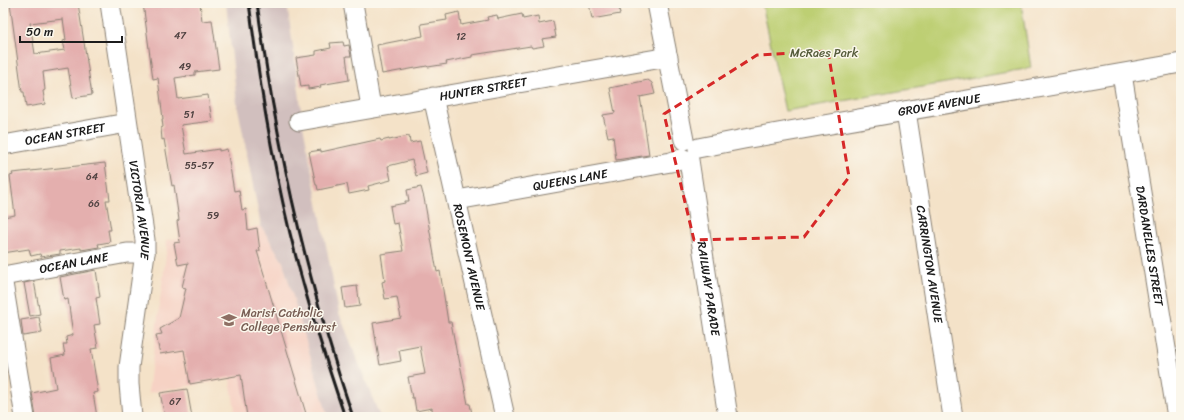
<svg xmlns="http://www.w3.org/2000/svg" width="1184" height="420" font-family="Sriracha,sans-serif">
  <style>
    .built { fill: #f6d2c4 }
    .industrial { fill: #d1bfbe }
    .green { fill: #bdcf73; stroke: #6c7648 }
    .building { fill: #e4afae; fill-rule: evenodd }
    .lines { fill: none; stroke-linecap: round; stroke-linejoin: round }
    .minor-casing { stroke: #887f72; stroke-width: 21 }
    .minor { stroke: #fff; stroke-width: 19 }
    .rail { stroke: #1c1c1c; stroke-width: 3 }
    .marked { fill: none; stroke: #d62828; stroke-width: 3; stroke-dasharray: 8 5; stroke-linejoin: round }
    .labels { text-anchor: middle; stroke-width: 3; stroke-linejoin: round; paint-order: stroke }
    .number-label { font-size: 10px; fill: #4e4140 }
    .park-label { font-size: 12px; fill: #545b3a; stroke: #fbf7ec }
    .street-label { font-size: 12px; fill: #1c1c1c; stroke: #fbf7ec }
    .education-label { font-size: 12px; fill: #785e54; stroke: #fbf7ec; text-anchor: start }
  </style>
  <rect width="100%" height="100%" fill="#fbf7ec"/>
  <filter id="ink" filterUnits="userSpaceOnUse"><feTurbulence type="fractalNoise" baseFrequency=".025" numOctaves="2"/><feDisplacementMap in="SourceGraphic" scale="8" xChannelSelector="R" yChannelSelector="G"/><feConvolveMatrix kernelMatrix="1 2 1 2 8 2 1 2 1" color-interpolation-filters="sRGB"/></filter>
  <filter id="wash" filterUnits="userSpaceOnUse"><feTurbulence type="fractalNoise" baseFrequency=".012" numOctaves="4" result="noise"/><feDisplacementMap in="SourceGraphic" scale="16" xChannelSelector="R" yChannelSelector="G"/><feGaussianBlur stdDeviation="0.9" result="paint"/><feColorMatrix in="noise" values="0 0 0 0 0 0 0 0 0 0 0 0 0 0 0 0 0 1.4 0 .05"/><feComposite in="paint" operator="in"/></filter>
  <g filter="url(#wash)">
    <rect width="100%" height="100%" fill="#f4e2c8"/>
    <path class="built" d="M261,226L283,262L328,417H193L235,410L230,379L148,393L167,247L166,240Z"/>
    <path class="industrial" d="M226,3H287L300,99L302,120L339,313L380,417H328L283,262L261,226L237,103Z"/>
    <path class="green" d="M762,3H1021L1031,68L785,111Z"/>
    <g id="blocks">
      <path class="building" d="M10,3H78L92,95L73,98L68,68L43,72L45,90L43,91L45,104L26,107L24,92H22ZM63,19L66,40L63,41L65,50L35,54L30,23Z
        M143,3H200L202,21L212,20L219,69L195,72V75L175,78L178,99L208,95L212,121L181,125L186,154L219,149V151L227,149L234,191L239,190L242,210L246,209L248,230L257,228L260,251H257L307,417H247L241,375L190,384L184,350L160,354L156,335L162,334L160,329L179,318L186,288L182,287L188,263L178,265L174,243L180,242L177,221L179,220L174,185L172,186L164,139L162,140L161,128L163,127L162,119H163L158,78L153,79Z
        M589,3H618L620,14L592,19Z
        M459,12L461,25L488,20L487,17L497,15L498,19L522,14L523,19L538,16L539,24L553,21L556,37L542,39L544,46L532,48L531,46L472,55V57L446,62L447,64L428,67L427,66L382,74L377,45L423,36L421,24L447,20L446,15Z
        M343,42L344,46L349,45L351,56H346L349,80L320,85L321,87L308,89V86L301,87L296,58L316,55V51L331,48L330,43Z
        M648,80L652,83L655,94L640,97L644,120L649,155L616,160L613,136L608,137L603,115L615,113L610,88Z
        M409,136L410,143L420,141L427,173L416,176L412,160L388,166L391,180L368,186L369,190L349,194L347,184L318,190L317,185H316L309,152L321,150V152L380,139L381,141L389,139V140Z
        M105,163L110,200H106L111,230H108L110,242L98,244L99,247L81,250V248L60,251V254L41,257L40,254L31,256L29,249L3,253V217L15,215L10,176L13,175L12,173Z
        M421,187L424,198L437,272L440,271L448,322H451L457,355L458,354L468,404H470L472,414L454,417H433L432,408L416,411L414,398H412L408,377L425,374L420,346L399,350L401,361L380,365L373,323L401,318L397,297L385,299L382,282L385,281L381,254L403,251L398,223L393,224L390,206L405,203V201H409L407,190Z
        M96,270L100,297L96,298L100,324L94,325L98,348L91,349L98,392L93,393L97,417H36L32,393L56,388L51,358L65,355L63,344H67L66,337L73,335L68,299L64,300L60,277Z
        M34,281L40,314L30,316L24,283Z
        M357,286L360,306L345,308L342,288Z
        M39,317L42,333L23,336L21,320Z
        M187,389L192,417H165L160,393Z"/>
    </g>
  </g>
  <g filter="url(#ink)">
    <use href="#blocks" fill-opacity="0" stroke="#887f72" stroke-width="1"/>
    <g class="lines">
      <g class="minor-casing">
        <g id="minor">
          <path id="s1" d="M110,3L145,240V253L129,367V384L132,417"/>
          <path d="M353,3L371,107"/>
          <path d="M657,3L684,140"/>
          <path id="s2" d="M1122,74L1177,417"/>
          <path id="s3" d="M433,97L505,417"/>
          <path id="s4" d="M906,111L953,417"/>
          <path id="s5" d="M299,121L668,57"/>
          <path id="s6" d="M3,145L127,123"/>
          <path id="s7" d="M698,148L744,139L1181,63"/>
          <path id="s8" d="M689,160L728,417"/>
          <path id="s9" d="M457,200L671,162L682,158"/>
          <path id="s10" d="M3,276L127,253H145"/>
          <path d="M3,283L25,417"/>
        </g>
      </g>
      <use href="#minor" class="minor"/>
      <path class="rail" d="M249,3C260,88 274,174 296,257C310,311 327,364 345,417
        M257,3C276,144 307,282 353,417"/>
    </g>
  </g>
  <path class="marked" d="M828,51L849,177L804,237L694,240L664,114L757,55Z"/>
  <defs>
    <g id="school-bare" transform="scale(1.2)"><path d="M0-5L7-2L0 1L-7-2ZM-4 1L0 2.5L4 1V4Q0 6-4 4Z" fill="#8d6e63" stroke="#fbf7ec" stroke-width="2.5" paint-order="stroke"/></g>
  </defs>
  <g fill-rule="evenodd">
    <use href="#school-bare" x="229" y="320"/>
  </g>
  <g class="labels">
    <g class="number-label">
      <text x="180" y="39">47</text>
      <text x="461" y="40">12</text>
      <text x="185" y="70">49</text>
      <text x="189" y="118">51</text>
      <text x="199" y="169">55-57</text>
      <text x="92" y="180">64</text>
      <text x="94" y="207">66</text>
      <text x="213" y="219">59</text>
      <text x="175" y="405">67</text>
    </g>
    <g class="park-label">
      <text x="824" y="57">McRaes Park</text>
    </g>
    <g class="street-label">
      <text dy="4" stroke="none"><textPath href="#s5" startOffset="187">HUNTER STREET</textPath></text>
      <text dy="4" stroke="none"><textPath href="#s7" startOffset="245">GROVE AVENUE</textPath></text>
      <text dy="4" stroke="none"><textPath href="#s6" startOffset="63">OCEAN STREET</textPath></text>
      <text dy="4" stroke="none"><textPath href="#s9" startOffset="115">QUEENS LANE</textPath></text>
      <text dy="4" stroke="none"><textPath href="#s1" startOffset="209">VICTORIA AVENUE</textPath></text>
      <text dy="4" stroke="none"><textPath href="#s2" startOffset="174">DARDANELLES STREET</textPath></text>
      <text dy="4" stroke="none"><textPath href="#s3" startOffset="164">ROSEMONT AVENUE</textPath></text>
      <text dy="4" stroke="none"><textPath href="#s10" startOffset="72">OCEAN LANE</textPath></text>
      <text dy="4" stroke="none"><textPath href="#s4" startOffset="155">CARRINGTON AVENUE</textPath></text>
      <text dy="4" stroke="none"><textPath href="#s8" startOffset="130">RAILWAY PARADE</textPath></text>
    </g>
    <g class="education-label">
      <text x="241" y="317">Marist Catholic<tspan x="241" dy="14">College Penshurst</tspan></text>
    </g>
  </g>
  <rect width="1184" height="420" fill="none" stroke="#fbf7ec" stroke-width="16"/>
  <path d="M20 36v6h102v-6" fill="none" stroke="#1c1c1c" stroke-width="2"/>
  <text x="26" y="36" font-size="12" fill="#1c1c1c" stroke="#fbf7ec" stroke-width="3" paint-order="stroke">50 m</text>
</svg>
